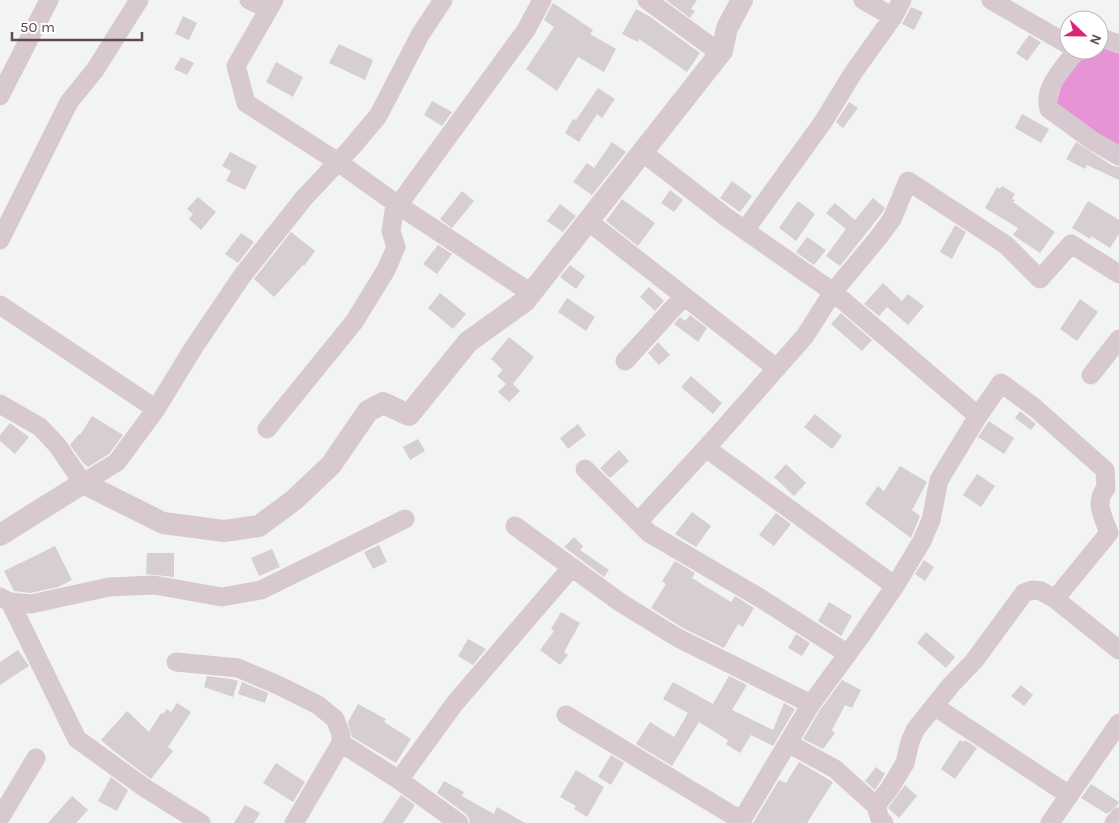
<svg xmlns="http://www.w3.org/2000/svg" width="1119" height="823" font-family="Karla,sans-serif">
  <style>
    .water { fill: #e794d7 }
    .building { fill: #d6ced1 }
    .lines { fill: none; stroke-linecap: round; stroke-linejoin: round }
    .minor { stroke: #d8c9d1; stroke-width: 19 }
    .tertiary { stroke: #d8c9d1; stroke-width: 22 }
  </style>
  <rect width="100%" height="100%" fill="#f2f4f2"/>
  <path class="water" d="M1099,43L1119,52V149L1056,104L1067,66L1087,50H1099Z"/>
  <path class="building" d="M666,0H697L691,9L695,11L690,18Z
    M553,3L593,30L590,34L616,49L604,72L578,57L557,91L526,69L554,27L544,20Z
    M911,7L923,12L914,30L902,24Z
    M636,9L649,16L700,53L687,72L639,39L638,42L622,34Z
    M183,16L197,23L189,40L175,34Z
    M1029,35L1041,42L1027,61L1016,53Z
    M339,44L373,60L365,80L329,63Z
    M181,57L194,63L187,75L174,69Z
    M276,62L303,77L293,97L266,82Z
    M598,88L615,99L602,118L597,114L579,142L565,133L573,119L576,120Z
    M432,101L452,112L442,126L424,115Z
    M849,102L858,108L843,128L836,122Z
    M1022,114L1049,129L1041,143L1015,128Z
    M612,142L626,152L592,195L573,182L587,163L594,168Z
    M1076,142L1113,166L1119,167V180L1087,165L1085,169L1066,159Z
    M230,152L257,166L245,190L226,181L231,171L222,166Z
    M732,181L752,196L740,212L720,198Z
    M1002,186L1015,194L1012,199L1015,200L1013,202L1055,232L1040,253L1013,235L1018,228L985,208L997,187L1000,189Z
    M670,190L683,200L674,212L661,203Z
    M462,191L474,201L452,228L440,219Z
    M198,197L216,212L201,230L189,219L193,214L187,209Z
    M873,198L885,208L882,213L840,266L826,256L846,229L826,213L835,203L855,220Z
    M622,199L655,223L638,246L606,221Z
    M798,201L815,214L796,241L779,228Z
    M1088,201L1119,220V234L1110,248L1091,236L1090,239L1072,228Z
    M560,204L576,216L563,232L547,221Z
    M955,225L966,232L952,259L940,252Z
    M291,232L315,251L304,266L303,265L274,297L254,279Z
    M241,233L254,242L238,263L225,254Z
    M807,237L826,250L814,265L796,252Z
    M438,245L452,254L437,274L423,264Z
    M570,265L585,276L576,289L560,277Z
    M883,283L902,301L908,294L924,306L908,325L887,307L879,316L864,304Z
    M649,287L664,301L655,311L640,297Z
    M440,293L466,314L453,329L428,308Z
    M567,298L595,317L586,331L558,312Z
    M1080,299L1098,312L1077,341L1060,329Z
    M841,313L872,340L862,351L831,324Z
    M690,315L707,328L698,342L674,324L680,317L685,321Z
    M509,337L534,357L513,384L520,391L509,402L498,392L506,384L497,376L503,370L491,359Z
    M658,342L670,355L659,365L648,353Z
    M691,376L722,403L713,414L681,387Z
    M1020,411L1036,424L1031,430L1015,418Z
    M815,414L842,436L832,449L804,427Z
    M92,416L123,435L109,454L88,467L83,463L70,445L79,434L80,435Z
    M989,421L1014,438L1004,454L978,437Z
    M10,423L29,437L15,454L0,441V435Z
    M578,424L586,435L568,449L560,438Z
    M418,439L425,451L410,460L403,447Z
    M619,450L629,461L610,478L600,468Z
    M786,464L806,483L794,496L774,477Z
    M900,466L927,482L912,510L920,516L911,538L865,504L878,486L884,491Z
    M977,474L995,486L981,507L963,495Z
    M692,512L711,526L696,547L675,534Z
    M776,513L791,524L774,546L759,535Z
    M574,537L583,546L580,550L609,570L604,577L564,547Z
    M379,545L387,562L373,569L364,552Z
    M55,546L72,580L58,587L30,593L14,591L4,571Z
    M272,549L280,567L259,576L251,558Z
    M147,553H174V577L146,574Z
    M924,560L934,567L925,581L915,574Z
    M675,561L695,573L692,578L731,602L735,596L754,608L743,627L738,624L724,648L683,628L651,608L666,584L662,581Z
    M829,602L852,616L841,636L818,621Z
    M561,612L580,623L564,652L568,655L560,665L540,650L554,631L551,629Z
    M926,632L955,657L946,668L917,643Z
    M796,634L810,643L802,656L788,648Z
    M468,639L486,649L473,665L458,656Z
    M18,650L29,666L0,685V662Z
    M207,676L231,679L238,681L233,697L204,687Z
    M729,676L747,685L732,710L773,730L784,703L795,709L773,746L751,735L740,753L726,744L728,740L699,722L672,766L636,744L650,722L674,737L688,713L663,699L673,682L713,704Z
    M842,680L861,690L852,708L845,705L832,730L835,733L823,749L803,739L820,710Z
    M242,682L268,693L265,703L238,694Z
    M1021,685L1033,695L1024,706L1011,696Z
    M177,703L191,712L168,747L173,751L151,779L115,752L101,740L127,711L149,732L161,713L163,714L167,709L171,712Z
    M358,704L386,719L384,722L411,739L396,763L352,737L348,722Z
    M960,740L964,742L965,740L977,748L955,779L941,769Z
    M611,755L624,763L611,785L598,777Z
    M799,762L833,782L807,823H753L779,780L786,783Z
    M276,763L305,782L293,802L263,783Z
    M876,767L885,774L875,790L865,781Z
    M576,770L604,787L587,817L574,809L576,806L560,797Z
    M111,777L128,790L117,811L98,801Z
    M444,781L464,792L462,796L494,814L497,807L525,823H470L469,818L466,814L437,793Z
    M1091,784L1119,802L1117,806L1107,814L1081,798Z
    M905,785L917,796L899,818L888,808Z
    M401,795L415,805L403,823H382Z
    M72,796L88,810L76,823H48Z
    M245,805L260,813L254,823H234Z"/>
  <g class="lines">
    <path class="minor" d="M249,0L268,9
      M274,0L236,66L246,103L338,162L398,205L531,293
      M647,0L709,45L722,51
      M863,0L893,17
      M991,0L1069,45
      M1099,37L1119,44
      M1077,50C1065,66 1042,88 1049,109L1093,141L1119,156
      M0,96L49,0
      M642,152L726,217L833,292L878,238L892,219L908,181L1006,245L1040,279L1071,244L1119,274
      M588,221L776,368
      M745,230L823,122L853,73L893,17L902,0
      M0,240L69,102L95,70L139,0
      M0,305L156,409
      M625,361L684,296
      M1091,375L1119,339
      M0,404L40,427L57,445L83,483L117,462L156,409L194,347L242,276L304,198L351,148L378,116L420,35L443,0
      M267,429L354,322L386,270L396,247L391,231L394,211L526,30L542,0
      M706,448L895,586
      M585,469L649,533L760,598L848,654
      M638,522L717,436L805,336L833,292L978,416
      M515,526L621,603L678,638L811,704
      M0,597L10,602L31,604L109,587L154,585L222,597L261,590L405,519
      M10,602L77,739L145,788L201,823
      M176,662L238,668L280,686L318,705L335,719L341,734V743L294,823
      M934,706L1069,795
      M566,715L742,821
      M341,743L399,780L459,823
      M788,743L835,769L876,806
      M399,780L455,703L572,567
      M0,818L36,758
      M740,823L811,704L860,637L895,586L922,541L931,520L939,480L978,416L1001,383L1034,407L1105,470L1106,488C1094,503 1103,516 1109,533L1055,599
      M884,823L880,819L876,806L890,788L905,763L910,742L915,730L951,685L974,661L1024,593L1032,590L1041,591L1055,599L1119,650
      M1050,823L1119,723
      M1114,823L1119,817"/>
    <path class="tertiary" d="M0,535L83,483L163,523L224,531L259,526L294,500L331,465L368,411L383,403L409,415L468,342L525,301L722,51L727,28L742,0"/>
  </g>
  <g transform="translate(1084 35) rotate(112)"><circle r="24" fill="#ffffff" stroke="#bfb7bb"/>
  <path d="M0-4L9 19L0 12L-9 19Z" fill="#d92677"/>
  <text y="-8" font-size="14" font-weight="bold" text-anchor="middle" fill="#5e4a55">N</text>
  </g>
  <path d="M12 32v8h130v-8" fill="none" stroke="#5e4a55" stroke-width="2.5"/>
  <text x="20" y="32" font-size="15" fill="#5e4a55" stroke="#ffffff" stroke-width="4" paint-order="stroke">50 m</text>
</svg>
